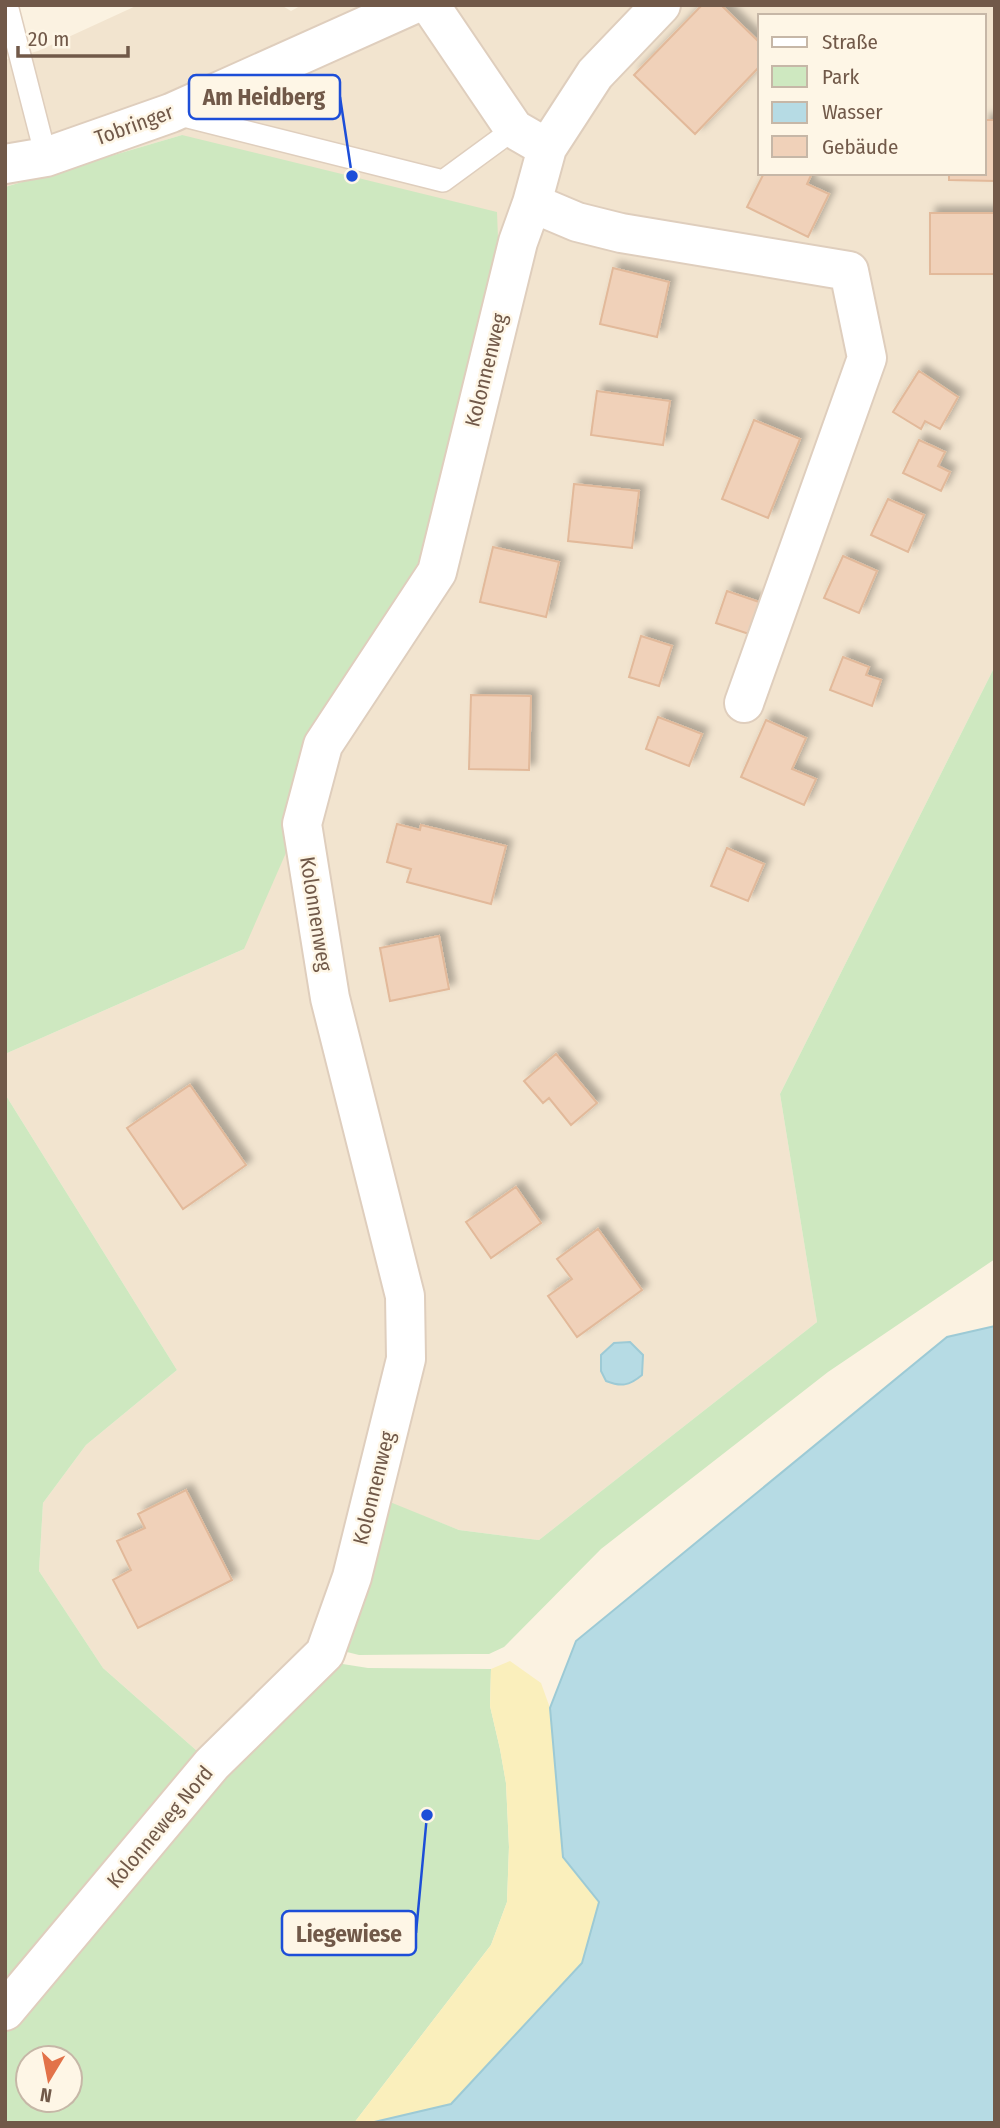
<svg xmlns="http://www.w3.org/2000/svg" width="1000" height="2128" font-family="'Fira Sans Condensed',sans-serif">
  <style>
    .residential { fill: #f2e4cf; fill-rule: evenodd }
    .green { fill: #cee8c0; fill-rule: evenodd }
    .sand { fill: #faefbc }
    .water { fill: #b6dbe4; stroke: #9dcad5; stroke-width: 2 }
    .building { fill: #f0d1b9; stroke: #e2b99a; stroke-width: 2; filter: url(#shadow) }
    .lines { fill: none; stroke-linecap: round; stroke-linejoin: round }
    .lane-casing { stroke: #dfcebd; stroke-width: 24 }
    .street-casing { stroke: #dfcebd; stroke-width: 42 }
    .lane { stroke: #fff; stroke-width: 21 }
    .street { stroke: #fff; stroke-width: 38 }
    .labels { text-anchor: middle; stroke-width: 5; stroke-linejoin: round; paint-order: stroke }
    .street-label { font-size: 21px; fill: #715949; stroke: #fef6e6 }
    .leader { fill: none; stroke: #1d4ed8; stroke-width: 2.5 }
    .callout-dot { fill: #1d4ed8; stroke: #fef6e6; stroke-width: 2.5 }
    .callout { fill: #fef6e6; stroke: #1d4ed8; stroke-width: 2.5 }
    .callout-label { font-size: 23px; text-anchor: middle; font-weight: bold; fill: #715949 }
  </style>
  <defs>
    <filter id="shadow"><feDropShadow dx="6" dy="-6" stdDeviation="3.5" flood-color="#0004"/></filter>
  </defs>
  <rect width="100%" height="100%" fill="#fbf2e1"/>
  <path class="residential" d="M138,5H281L291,11L302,5H995V666L780,1094L817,1322L539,1540L459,1530L385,1501L358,1588L205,1758L103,1668L39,1571L43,1503L86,1445L177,1370L5,1094V1054L244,949L182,135L5,187V60L38,51ZM760,16H984V173H760Z"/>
  <path class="green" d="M182,135L497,212L499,264L421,562L292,839L244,949L5,1054V187Z
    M995,666V1259L828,1372L601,1549L504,1647L489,1654H469L359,1655L335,1649L385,1500L459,1530L539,1540L817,1322L780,1094Z
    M5,1094L177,1370L86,1445L43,1503L39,1571L103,1668L205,1758L5,1995Z
    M330,1662L368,1668L491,1669L490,1706L500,1749L506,1783L509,1847L507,1902L491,1945L354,2123H5V2022L217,1771ZM28,2058H70V2100H28Z"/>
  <path class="sand" d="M510,1661L541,1683L550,1708L563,1857L600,1902L582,1963L451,2104L370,2123H354L491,1945L507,1902L509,1847L506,1783L500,1749L490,1706L491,1669Z"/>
  <path class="water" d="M995,1326V2123H370L451,2104L582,1963L599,1902L563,1857L550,1708L576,1641L947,1337Z
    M630,1342L643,1355L642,1375C629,1386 621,1387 606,1381L601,1371V1355L614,1343Z"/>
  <path class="building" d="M702,5H721L760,43V66L695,134L634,75Z
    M984,120H995V181L949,180V173H984Z
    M764,173H812L807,184L829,194L808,237L747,207Z
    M930,213H995V274H930Z
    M613,268L669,282L657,337L600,324Z
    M919,371L958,397L940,429L925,421L921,429L893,412Z
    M597,391L670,401L663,445L591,435Z
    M754,420L800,439L768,518L722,499Z
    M919,440L945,452L938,466L950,472L941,491L903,473Z
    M574,484L639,491L632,548L568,541Z
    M888,499L924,515L908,552L871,535Z
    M493,547L559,562L546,617L480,602Z
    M843,556L877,571L859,613L824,598Z
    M727,591L762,603L752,635L716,623Z
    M641,636L672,646L659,686L629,677Z
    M843,657L869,667L866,675L881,680L872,706L830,690Z
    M471,695L531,696L529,770L469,769Z
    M658,717L702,734L689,766L646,749Z
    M766,720L806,738L792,769L816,779L804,805L741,777Z
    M397,824L420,830L421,825L506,846L491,904L407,882L411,869L387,862Z
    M727,848L764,864L748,901L711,886Z
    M439,936L449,989L390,1001L380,948Z
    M556,1054L597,1103L571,1125L549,1098L543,1103L524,1081Z
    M190,1085L246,1165L183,1209L127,1128Z
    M516,1187L541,1223L491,1258L466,1222Z
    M598,1229L642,1290L577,1337L548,1296L572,1279L557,1259Z
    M186,1490L232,1580L138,1628L113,1580L131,1570L117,1541L145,1528L138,1514Z"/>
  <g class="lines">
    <g class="lane-casing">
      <path id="lane" d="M7,5L46,157
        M176,114L443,181L514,129"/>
    </g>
    <g class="street-casing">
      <path id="street" d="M430,5L514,129L547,148
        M5,164L46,157L171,113L412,5
        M532,203L577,222L621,233L849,271L867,358L744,703
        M5,2011L212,1764L325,1653L352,1577L406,1359L405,1296L330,998L302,824L323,745L437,572L518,242L532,203L547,148L595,74L661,5"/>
    </g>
    <use href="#lane" class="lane"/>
    <use href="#street" class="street"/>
  </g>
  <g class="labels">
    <g class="street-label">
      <text transform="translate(134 125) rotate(-20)" y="7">Tobringer</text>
      <text transform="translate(486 370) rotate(-76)" y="7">Kolonnenweg</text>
      <text transform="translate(316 914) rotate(81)" y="7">Kolonnenweg</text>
      <text transform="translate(374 1488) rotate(-76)" y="7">Kolonnenweg</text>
      <text transform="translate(160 1827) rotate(-50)" y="7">Kolonneweg Nord</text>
    </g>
  </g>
  <path class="leader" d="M352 176L340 97M427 1815L416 1933"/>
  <g class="callout-dot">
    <circle cx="352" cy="176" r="7"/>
    <circle cx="427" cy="1815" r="7"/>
  </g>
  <g class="callout">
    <rect x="189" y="75" width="151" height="44" rx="7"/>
    <rect x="282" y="1911" width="134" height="44" rx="7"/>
  </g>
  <g class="callout-label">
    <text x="264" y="105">Am Heidberg</text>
    <text x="349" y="1942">Liegewiese</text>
  </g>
  <rect width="1000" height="2128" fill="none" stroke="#715949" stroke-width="14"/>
  <rect x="758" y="14" width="228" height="161" fill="#fef6e6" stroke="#c6b7a7" stroke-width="2"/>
  <rect x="772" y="37" width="35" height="10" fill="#ffffff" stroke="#c6b7a7" stroke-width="2"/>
  <text x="822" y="49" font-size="21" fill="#715949">Straße</text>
  <rect x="772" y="66" width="35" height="21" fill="#cee8c0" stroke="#c6b7a7" stroke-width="2"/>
  <text x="822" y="84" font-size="21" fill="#715949">Park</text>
  <rect x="772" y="102" width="35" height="21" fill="#b6dbe4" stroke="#c6b7a7" stroke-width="2"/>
  <text x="822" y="119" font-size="21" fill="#715949">Wasser</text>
  <rect x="772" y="136" width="35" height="21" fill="#f0d1b9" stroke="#c6b7a7" stroke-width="2"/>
  <text x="822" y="154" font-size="21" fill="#715949">Gebäude</text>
  <g transform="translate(49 2079) rotate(190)"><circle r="33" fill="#fef6e6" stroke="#c6b7a7" stroke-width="2"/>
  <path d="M0-5L12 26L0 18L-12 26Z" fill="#e27249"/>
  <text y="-10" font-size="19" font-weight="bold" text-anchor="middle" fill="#715949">N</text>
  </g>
  <path d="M18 46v10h110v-10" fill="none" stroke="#715949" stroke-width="3.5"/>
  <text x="28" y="46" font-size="21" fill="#715949" stroke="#fef6e6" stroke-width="5" paint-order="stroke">20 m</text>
</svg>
